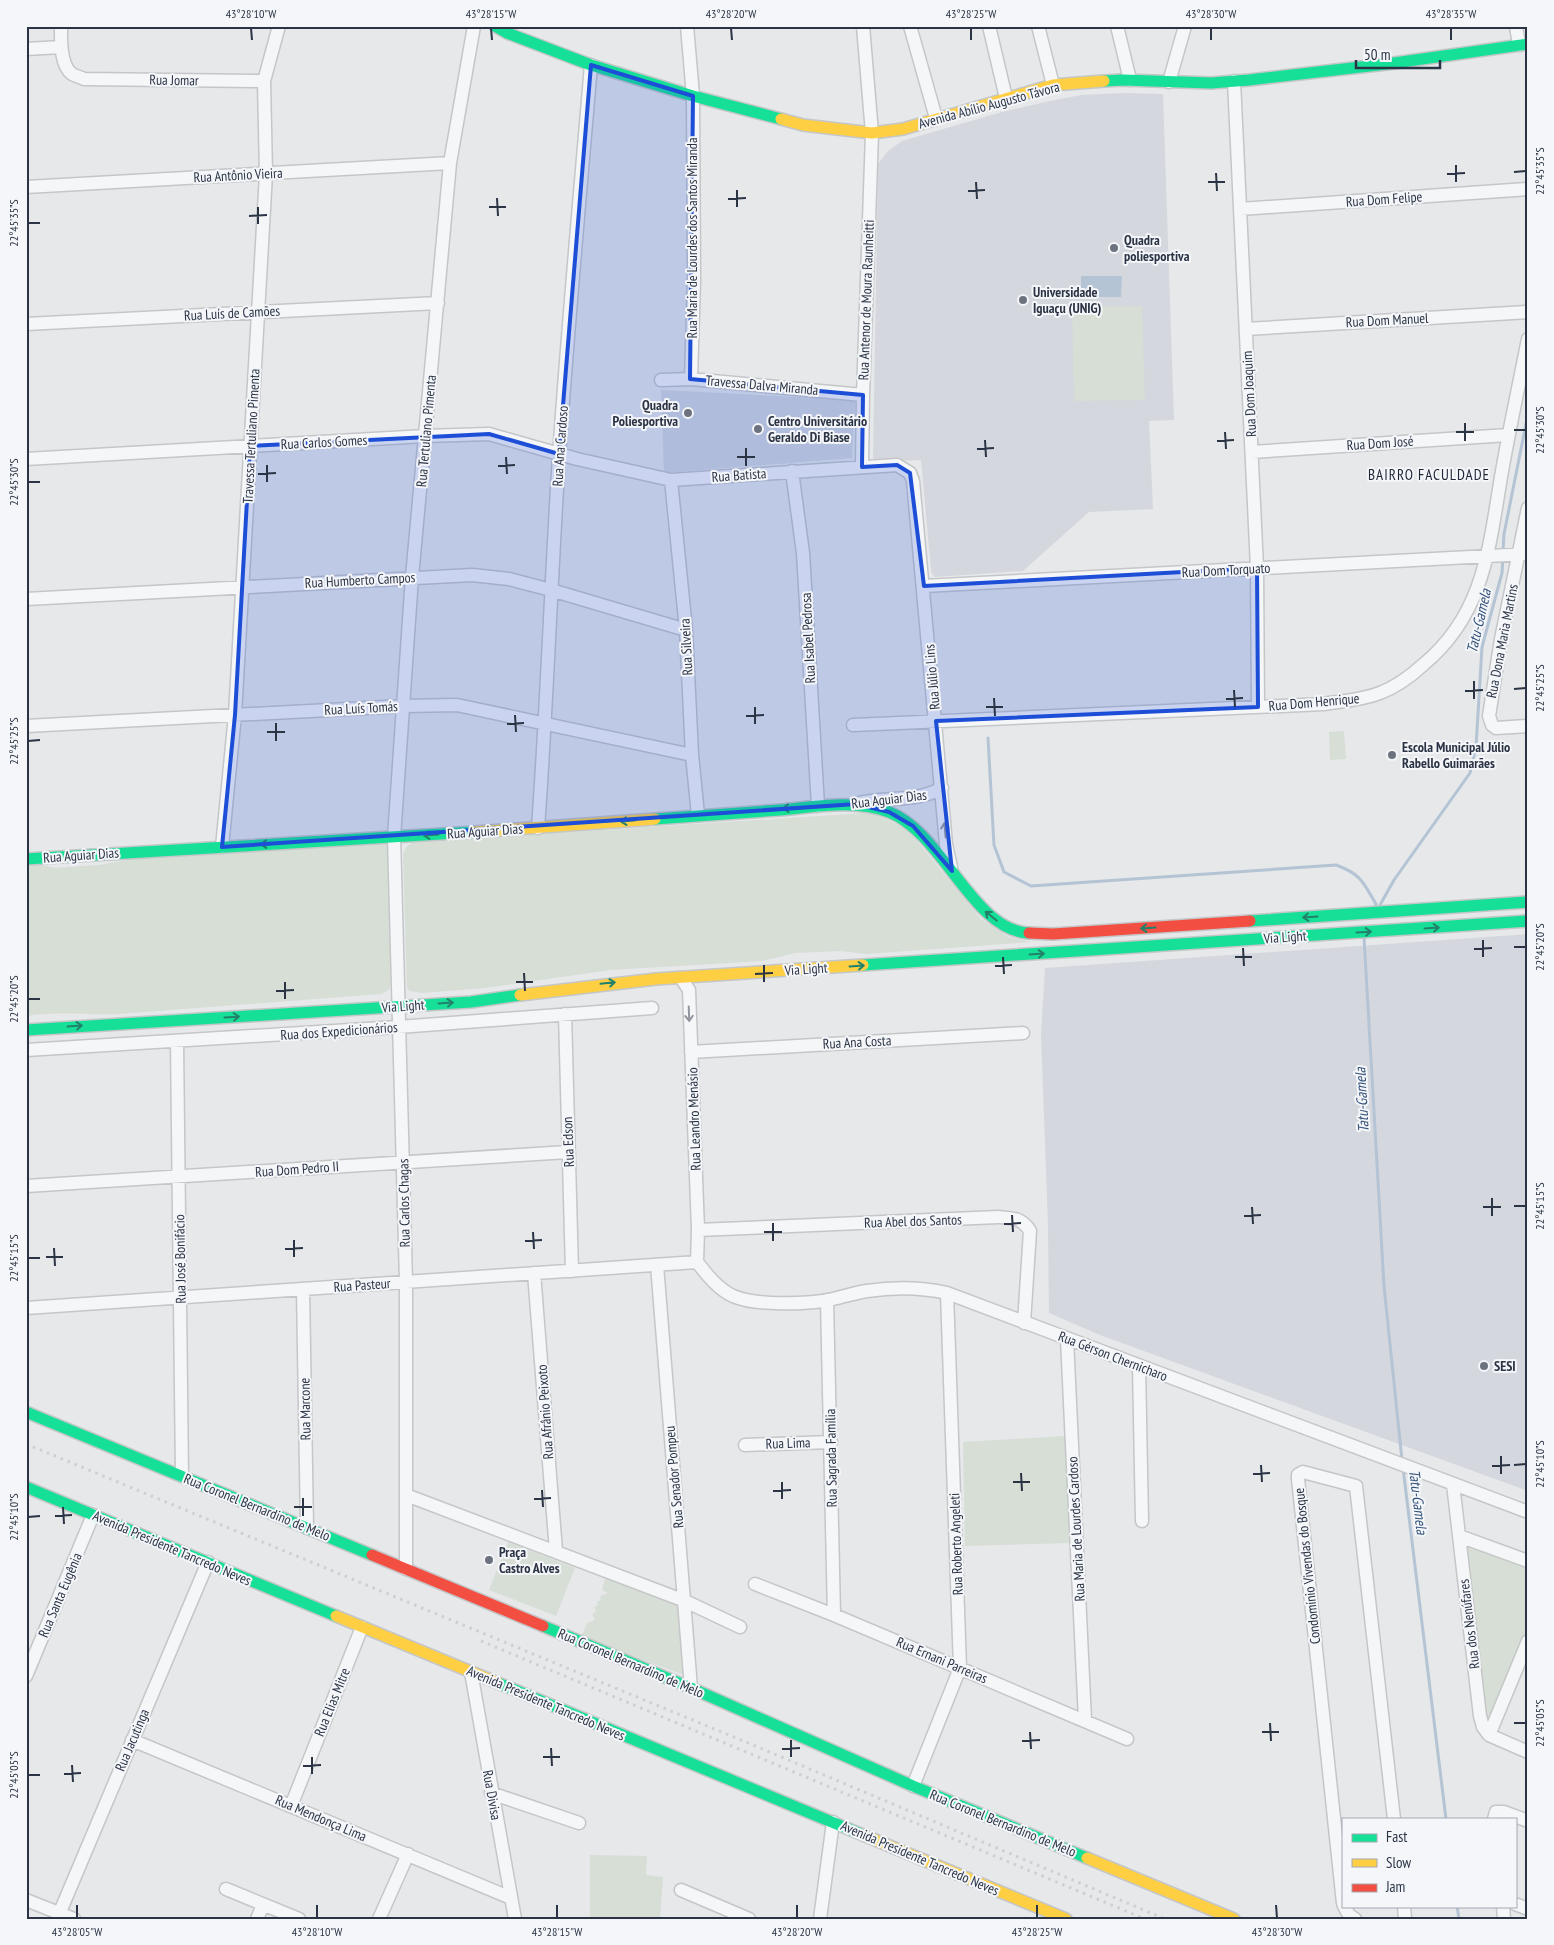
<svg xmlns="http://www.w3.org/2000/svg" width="1554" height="1945" font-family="'PT Sans Narrow',sans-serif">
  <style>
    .built { fill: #d4d7dd }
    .green { fill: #d6ded6 }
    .water { fill: #b4c4d5 }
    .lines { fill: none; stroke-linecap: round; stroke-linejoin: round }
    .stream { stroke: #b4c4d5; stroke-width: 3 }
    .street-casing { stroke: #c4c6c8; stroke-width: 15 }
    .fast-casing { stroke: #c4c6c8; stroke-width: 14 }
    .slow-casing { stroke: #c4c6c8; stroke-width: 14 }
    .jam-casing { stroke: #c4c6c8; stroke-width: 14 }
    .street { stroke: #f5f6f7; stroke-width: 12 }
    .fast { stroke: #16e098; stroke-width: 11 }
    .slow { stroke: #ffcf43; stroke-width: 11 }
    .jam { stroke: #f24e42; stroke-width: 11 }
    .rail { stroke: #cecfd2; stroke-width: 3; stroke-dasharray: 2.5 5; stroke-linecap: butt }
    .oneway { stroke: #22816a }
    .oneway2 { stroke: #90959e }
    .marked { fill: #1d4ed8; fill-opacity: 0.2; stroke: #1d4ed8; stroke-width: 4; stroke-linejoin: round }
    .ticks { fill: none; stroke: #2b3445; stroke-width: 2 }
    .poi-dot { fill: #6c737f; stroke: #f4f6f9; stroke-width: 2 }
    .labels { text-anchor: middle; stroke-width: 4; stroke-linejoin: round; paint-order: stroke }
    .street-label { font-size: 14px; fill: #2b3445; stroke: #f4f6f9 }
    .poi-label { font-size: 14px; font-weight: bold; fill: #2b3445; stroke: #f4f6f9; text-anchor: start }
    .neighbourhood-label { font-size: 15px; letter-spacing: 1px; fill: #1d2536; stroke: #f4f6f9 }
    .water-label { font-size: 15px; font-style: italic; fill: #34527a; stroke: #f4f6f9 }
    .neatline { fill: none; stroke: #2b3445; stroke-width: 2 }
    .ticks-label { font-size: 12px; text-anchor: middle; fill: #2b3445 }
  </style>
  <rect width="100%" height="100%" fill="#e6e8ea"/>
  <path class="built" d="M1124,93L1163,94L1174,420L1149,421L1153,509L1089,512L1023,571L935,577L932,574L931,569L921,460L878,462L873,458L878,164L888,151L902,141L1002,112L1050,101L1081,95Z
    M661,390L855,400L852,458L664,473Z
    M1528,934V1491L1100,1335L1049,1313L1048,1226L1041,1035L1045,968Z"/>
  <path class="green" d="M1142,306L1145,400L1074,401L1072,307Z
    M1344,731L1346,759L1330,760L1329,732Z
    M866,813L880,816L902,827L916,840L981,919L1008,937L1032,942L866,954L840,951L795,953L762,961L610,970L485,988L422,993L410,991L407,988L403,854L407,846L414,842Z
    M386,843L388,848L391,982L389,990L381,994L118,1014C87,1015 57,1011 26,1016V864L35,863L55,868L99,865L143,857Z
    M1065,1436L1069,1543L965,1546L963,1442Z
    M1462,1539L1528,1565V1633L1488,1731Z
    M508,1542L575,1568L556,1616L489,1590Z
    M606,1575L679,1604L681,1609L684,1675L581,1637L587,1623L595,1620L592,1614L596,1612L594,1607L598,1605L597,1602L601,1600L600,1596L608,1593L602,1590Z
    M590,1855L647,1856L646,1875L663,1877L660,1919H590Z"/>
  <path class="water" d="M1081,276H1122L1121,297H1081Z"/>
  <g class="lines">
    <path class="stream" d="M1503,551L1504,534L1528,414
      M988,738L994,845L1004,872L1031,886L1336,865C1361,874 1363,882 1376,904L1375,907
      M1380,905L1394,880L1470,773L1476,747L1482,647L1502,573L1503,557
      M1364,937L1384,1286L1402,1460
      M1403,1468L1446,1819
      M1457,1906L1459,1919"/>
    <g class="street-casing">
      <path id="street" d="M61,26C61,40 60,65 72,74C75,76 81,77 84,79L264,81
        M687,26L693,96L694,279L691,379
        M910,26L936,118
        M989,26L1006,98
        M1038,26L1053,85
        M1117,26L1130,80
        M1516,26L1519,45
        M26,49L61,47
        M1234,81L1257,568L1258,707
        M1169,82L1185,26
        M26,187L450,163
        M1240,209L1528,189
        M26,324L438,303
        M1246,329L1528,312
        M661,380L691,379L863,395
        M1252,452L1508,435
        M26,459L425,436L489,434L577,459L671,480L897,465L910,473L913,481L946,844L951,867
        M862,467L863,395L872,133L863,26
        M792,471L803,553L818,806
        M671,480L686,630L692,755L698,815
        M1528,508L1501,639L1489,716L1492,725L1496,728L1528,726
        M924,586L1528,554
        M26,599L472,575L509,579L551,590L686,630
        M853,725L1324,704C1343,701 1362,700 1380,693C1396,687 1412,675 1424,664C1484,614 1489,548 1501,477C1509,430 1519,385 1528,339
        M26,726L404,706L457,705L692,755
        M859,803C885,797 918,802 942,788
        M538,828C547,704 551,580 559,456C568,325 580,195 591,65
        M222,847L235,715L266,174L264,81L279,26
        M681,978L689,990L698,1230L697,1262
        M565,1014L572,1271
        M177,1042L182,1476
        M26,1050L398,1027L652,1008
        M691,1052L1023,1033
        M26,1186L568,1152
        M698,1230L998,1217C1013,1218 1022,1218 1030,1231L1024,1323
        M697,1262C707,1275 718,1289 733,1296C756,1306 805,1304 829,1300C842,1297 854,1293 867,1291C894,1287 920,1287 947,1293L1528,1512
        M657,1265L691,1688
        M534,1273L556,1551
        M303,1289L307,1528
        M827,1300L834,1615
        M26,1308L697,1262
        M1067,1339L1085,1720
        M1139,1366L1142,1521
        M745,1445L831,1442
        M1453,1484L1480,1716L1483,1727L1489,1735
        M406,1495L685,1601L740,1627
        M1459,1536L1528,1561
        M406,1569V1282L394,837L412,577L450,163L474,26
        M755,1584L834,1615L1127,1739
        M471,1672L515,1919
        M26,1676L93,1515
        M1489,1735L1528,1641
        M1489,1735L1528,1752
        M132,1740L511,1898
        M913,1786L960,1668L947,1293
        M491,1793L579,1823
        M291,1806L362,1627
        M1494,1819L1496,1812H1504L1528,1821
        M226,1889L299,1919
        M681,1890L749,1919
        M26,1900L74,1919
        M1343,1903L1298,1479V1475L1303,1472L1356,1486L1394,1819
        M1515,1904L1528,1909
        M1344,1906L1349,1915L1355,1919
        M1404,1906L1405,1919
        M1503,1906L1504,1919
        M57,1919L208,1562
        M257,1919L263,1905
        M379,1919L408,1854
        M820,1919L833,1822"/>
    </g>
    <g class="fast-casing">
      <path id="fast" d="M495,26L507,33L591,65L693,96L781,119
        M1104,81L1123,80L1211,83L1249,80L1387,64L1528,44
        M655,819C696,816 738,813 780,810C815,807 854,799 889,812C943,833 973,931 1029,933
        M26,859L474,832
        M1250,921L1528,902
        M863,965L1528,921
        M26,1030L471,1002L520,995
        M26,1412L372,1555
        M26,1487L336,1616
        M543,1626L691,1688L913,1786L1087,1858
        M498,1683L863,1835"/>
    </g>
    <g class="slow-casing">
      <path id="slow" d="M781,119L803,125L872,133L903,129L1053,85L1104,81
        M474,832L655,819
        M520,995L656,979L863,965
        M336,1616L498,1683
        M863,1835L1066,1919
        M1087,1858L1234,1919"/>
    </g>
    <g class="jam-casing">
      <path id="jam" d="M1029,933L1053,934L1250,921
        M372,1555L543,1626"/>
    </g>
    <use href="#street" class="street"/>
    <use href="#fast" class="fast"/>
    <use href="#slow" class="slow"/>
    <use href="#jam" class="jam"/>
    <path class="rail" d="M26,1444L753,1745L1165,1919
      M481,1641L1145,1919"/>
  </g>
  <defs><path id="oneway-shaft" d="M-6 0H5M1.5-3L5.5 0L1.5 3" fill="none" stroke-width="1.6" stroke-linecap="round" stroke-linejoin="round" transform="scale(1.25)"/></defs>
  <g class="oneway">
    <use href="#oneway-shaft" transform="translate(790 808) rotate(176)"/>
    <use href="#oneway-shaft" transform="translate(628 821) rotate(175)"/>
    <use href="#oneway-shaft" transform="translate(431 835) rotate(176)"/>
    <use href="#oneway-shaft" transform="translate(268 844) rotate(177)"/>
    <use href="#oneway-shaft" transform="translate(991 916) rotate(-141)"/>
    <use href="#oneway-shaft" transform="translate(1310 917) rotate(176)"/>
    <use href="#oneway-shaft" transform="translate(1148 928) rotate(176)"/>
    <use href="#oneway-shaft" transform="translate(1432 928) rotate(-4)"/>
    <use href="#oneway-shaft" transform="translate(1364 932) rotate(-3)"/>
    <use href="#oneway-shaft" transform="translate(1037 954) rotate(-4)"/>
    <use href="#oneway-shaft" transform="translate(857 966) rotate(-4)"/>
    <use href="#oneway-shaft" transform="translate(608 983) rotate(-6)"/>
    <use href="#oneway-shaft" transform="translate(446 1003) rotate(-4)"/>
    <use href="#oneway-shaft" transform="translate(232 1017) rotate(-3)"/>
    <use href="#oneway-shaft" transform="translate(75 1026) rotate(-4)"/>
  </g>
  <g class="oneway2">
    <use href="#oneway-shaft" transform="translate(945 830) rotate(-95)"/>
    <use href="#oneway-shaft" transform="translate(689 1014) rotate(88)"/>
  </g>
  <path class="marked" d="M591,65L693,96L690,379L863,395L862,467L897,465L910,473L924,586L1257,568L1258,707L936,721L952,871L913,826L889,812L856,804L222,847L235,715L250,446L489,434L559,454Z"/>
  <path class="ticks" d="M251,28L252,40M491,28L492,40M731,28L732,40M971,28V40M1211,28V40M1451,28V40M1456,165V182M1514,172L1526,171M1216,173L1217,191M1447,174L1465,173M976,182L977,199M1208,182H1225M737,190V207M968,191L985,190M497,198L498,216M728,199L746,198M258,207V224M489,207H506M249,216L267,215M28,223H40M1465,423V441M1514,430H1526M1225,432L1226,449M1456,432H1474M985,440L986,457M1217,441L1234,440M746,448V466M977,449L994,448M506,457L507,474M737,457H755M267,465V482M498,466L515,465M258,474L276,473M28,482H40M1474,681V699M1514,689L1526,688M1234,690L1235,707M1465,691L1483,690M994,698L995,716M1226,699L1243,698M755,707V724M986,707H1003M515,715L516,732M746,716L764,715M276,723V741M507,724L524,723M267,732H285M28,741L40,740M1483,940V957M1514,947H1526M1243,948L1244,966M1474,949L1492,948M1003,957L1004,974M1235,957H1252M764,965V982M995,966L1012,965M524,973L525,991M755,974L773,973M285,982V999M516,982H533M276,991L294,990M28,999H40M1492,1198V1216M1514,1206H1526M1252,1207L1253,1224M1483,1207H1501M1012,1215L1013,1232M1244,1216L1261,1215M773,1223V1241M1004,1224L1021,1223M533,1232L534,1249M764,1232H782M294,1240V1257M525,1241L542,1240M54,1248L55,1266M285,1249L303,1248M46,1257H63M28,1258H40M1501,1456V1474M1261,1465L1262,1482M1514,1465L1526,1464M1492,1466L1510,1465M1021,1473L1022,1491M1253,1474L1270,1473M782,1482V1499M1013,1482H1030M542,1490L543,1507M773,1491L791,1490M303,1498V1516M534,1499L551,1498M63,1507L64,1524M294,1507H312M55,1516L72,1515M28,1517L40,1516M1270,1723L1271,1741M1514,1723H1526M1030,1732L1031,1749M1262,1732H1279M791,1740V1757M1022,1741L1040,1740M551,1748L552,1766M782,1749L800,1748M312,1757V1774M543,1757H560M72,1765L73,1782M303,1766L321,1765M64,1774L81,1773M28,1775H40M77,1905V1918M317,1905V1918M557,1905V1918M797,1905V1918M1037,1905V1918M1276,1905L1277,1918"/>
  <g class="poi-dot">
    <circle cx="1114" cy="248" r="5"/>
    <circle cx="1023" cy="300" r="5"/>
    <circle cx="688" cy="413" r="5"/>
    <circle cx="758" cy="429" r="5"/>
    <circle cx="1392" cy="755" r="5"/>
    <circle cx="1484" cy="1366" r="5"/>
    <circle cx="489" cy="1560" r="5"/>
  </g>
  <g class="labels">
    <g class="street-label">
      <text transform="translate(174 80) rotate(1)" y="5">Rua Jomar</text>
      <text transform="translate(989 105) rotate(-15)" y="5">Avenida Abílio Augusto Távora</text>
      <text transform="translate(238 175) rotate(-3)" y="5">Rua Antônio Vieira</text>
      <text transform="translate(1384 199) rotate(-4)" y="5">Rua Dom Felipe</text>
      <text transform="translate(692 238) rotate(-90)" y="5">Rua Maria de Lourdes dos Santos Miranda</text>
      <text transform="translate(866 300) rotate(-88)" y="5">Rua Antenor de Moura Raunheitti</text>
      <text transform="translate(232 313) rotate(-3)" y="5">Rua Luís de Camões</text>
      <text transform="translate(1387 320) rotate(-3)" y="5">Rua Dom Manuel</text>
      <text transform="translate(762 385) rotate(5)" y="5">Travessa Dalva Miranda</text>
      <text transform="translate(1249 394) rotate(-93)" y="5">Rua Dom Joaquim</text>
      <text transform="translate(426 431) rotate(-85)" y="5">Rua Tertuliano Pimenta</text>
      <text transform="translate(251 436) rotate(-87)" y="5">Travessa Tertuliano Pimenta</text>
      <text transform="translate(324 442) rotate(-3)" y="5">Rua Carlos Gomes</text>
      <text transform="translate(1380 443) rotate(-4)" y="5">Rua Dom José</text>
      <text transform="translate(560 446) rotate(-86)" y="5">Rua Ana Cardoso</text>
      <text transform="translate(739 475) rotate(-4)" y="5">Rua Batista</text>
      <text transform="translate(1226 570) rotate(-3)" y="5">Rua Dom Torquato</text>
      <text transform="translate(360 580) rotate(-3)" y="5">Rua Humberto Campos</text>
      <text transform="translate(808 638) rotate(-93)" y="5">Rua Isabel Pedrosa</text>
      <text transform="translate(1502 641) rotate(-79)" y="5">Rua Dona Maria Martins</text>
      <text transform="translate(686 647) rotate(-93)" y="5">Rua Silveira</text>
      <text transform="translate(932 677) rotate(-95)" y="5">Rua Júlio Lins</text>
      <text transform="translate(1314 702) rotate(-5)" y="5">Rua Dom Henrique</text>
      <text transform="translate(361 708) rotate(-3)" y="5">Rua Luís Tomás</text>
      <text transform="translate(889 799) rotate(-7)" y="5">Rua Aguiar Dias</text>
      <text transform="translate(485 831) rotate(-4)" y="5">Rua Aguiar Dias</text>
      <text transform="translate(81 855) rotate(-4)" y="5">Rua Aguiar Dias</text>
      <text transform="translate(1285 937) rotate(-4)" y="5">Via Light</text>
      <text transform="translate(806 969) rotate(-4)" y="5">Via Light</text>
      <text transform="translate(403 1006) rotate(-4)" y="5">Via Light</text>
      <text transform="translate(339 1031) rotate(-4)" y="5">Rua dos Expedicionários</text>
      <text transform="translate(857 1042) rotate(-3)" y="5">Rua Ana Costa</text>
      <text transform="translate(694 1119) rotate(-92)" y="5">Rua Leandro Menásio</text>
      <text transform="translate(568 1142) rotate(-92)" y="5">Rua Edson</text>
      <text transform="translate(297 1169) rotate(-4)" y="5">Rua Dom Pedro II</text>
      <text transform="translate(404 1203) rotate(-91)" y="5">Rua Carlos Chagas</text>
      <text transform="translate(913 1221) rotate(-2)" y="5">Rua Abel dos Santos</text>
      <text transform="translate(180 1259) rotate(-91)" y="5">Rua José Bonifácio</text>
      <text transform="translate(362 1285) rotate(-4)" y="5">Rua Pasteur</text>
      <text transform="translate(1113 1356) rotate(21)" y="5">Rua Gérson Chernicharo</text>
      <text transform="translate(305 1409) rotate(-91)" y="5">Rua Marcone</text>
      <text transform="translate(545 1412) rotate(-94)" y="5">Rua Afrânio Peixoto</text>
      <text transform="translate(788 1443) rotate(-2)" y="5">Rua Lima</text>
      <text transform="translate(831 1458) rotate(-91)" y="5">Rua Sagrada Família</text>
      <text transform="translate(674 1477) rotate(-95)" y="5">Rua Senador Pompeu</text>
      <text transform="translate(257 1507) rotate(22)" y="5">Rua Coronel Bernardino de Melo</text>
      <text transform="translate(1076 1529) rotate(-93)" y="5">Rua Maria de Lourdes Cardoso</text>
      <text transform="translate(956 1544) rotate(-92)" y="5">Rua Roberto Angeleti</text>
      <text transform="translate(172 1548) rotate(23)" y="5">Avenida Presidente Tancredo Neves</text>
      <text transform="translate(1307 1566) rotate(-96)" y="5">Condomínio Vivendas do Bosque</text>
      <text transform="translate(60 1595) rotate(-67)" y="5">Rua Santa Eugênia</text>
      <text transform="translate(1469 1624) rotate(-97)" y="5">Rua dos Nenúfares</text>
      <text transform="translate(942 1660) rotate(23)" y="5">Rua Ernani Parreiras</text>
      <text transform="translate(631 1663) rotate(23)" y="5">Rua Coronel Bernardino de Melo</text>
      <text transform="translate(332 1702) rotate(-68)" y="5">Rua Elias Mitre</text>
      <text transform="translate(546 1703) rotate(23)" y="5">Avenida Presidente Tancredo Neves</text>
      <text transform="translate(132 1740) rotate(-67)" y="5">Rua Jacutinga</text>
      <text transform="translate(492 1795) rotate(80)" y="5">Rua Divisa</text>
      <text transform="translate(321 1818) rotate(23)" y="5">Rua Mendonça Lima</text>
      <text transform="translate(1003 1823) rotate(22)" y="5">Rua Coronel Bernardino de Melo</text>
      <text transform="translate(920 1858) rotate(23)" y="5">Avenida Presidente Tancredo Neves</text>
    </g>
    <g class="poi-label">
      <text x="1124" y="245">Quadra<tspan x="1124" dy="16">poliesportiva</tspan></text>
      <text x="1033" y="297">Universidade<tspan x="1033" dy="16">Iguaçu (UNIG)</tspan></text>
      <text x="678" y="410" text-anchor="end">Quadra<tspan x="678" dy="16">Poliesportiva</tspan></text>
      <text x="768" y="426">Centro Universitário<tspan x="768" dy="16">Geraldo Di Biase</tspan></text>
      <text x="1402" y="752">Escola Municipal Júlio<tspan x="1402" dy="16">Rabello Guimarães</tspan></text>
      <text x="1494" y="1371">SESI</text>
      <text x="499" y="1557">Praça<tspan x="499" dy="16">Castro Alves</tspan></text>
    </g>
    <g class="neighbourhood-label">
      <text x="1429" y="480">BAIRRO FACULDADE</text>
    </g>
    <g class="water-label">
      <text transform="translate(1479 621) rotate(-77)" y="5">Tatu-Gamela</text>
      <text transform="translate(1362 1100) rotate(-93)" y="5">Tatu-Gamela</text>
      <text transform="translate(1418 1502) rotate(83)" y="5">Tatu-Gamela</text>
    </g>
  </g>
  <rect width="1554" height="1945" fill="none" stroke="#f4f6f9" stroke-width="55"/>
  <rect x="1342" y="1818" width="175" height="90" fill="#f4f6f9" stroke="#a4a8b1"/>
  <rect x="1352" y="1834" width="25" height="8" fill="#16e098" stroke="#a4a8b1"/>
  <text x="1386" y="1842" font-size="15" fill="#2b3445">Fast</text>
  <rect x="1352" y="1859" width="25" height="8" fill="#ffcf43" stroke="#a4a8b1"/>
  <text x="1386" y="1868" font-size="15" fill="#2b3445">Slow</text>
  <rect x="1352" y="1884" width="25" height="8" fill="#f24e42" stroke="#a4a8b1"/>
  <text x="1386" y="1892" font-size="15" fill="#2b3445">Jam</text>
  <path d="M1356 60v8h84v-8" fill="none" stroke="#2b3445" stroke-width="2.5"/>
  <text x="1364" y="60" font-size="15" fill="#2b3445" stroke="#f4f6f9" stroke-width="4" paint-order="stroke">50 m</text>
  <rect x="28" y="28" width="1498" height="1890" class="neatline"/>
  <g class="ticks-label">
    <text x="251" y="18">43°28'10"W</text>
    <text x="491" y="18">43°28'15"W</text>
    <text x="731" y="18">43°28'20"W</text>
    <text x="971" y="18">43°28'25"W</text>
    <text x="1211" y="18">43°28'30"W</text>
    <text x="1451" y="18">43°28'35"W</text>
    <text transform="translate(1540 171) rotate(-90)" y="4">22°45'35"S</text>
    <text transform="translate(14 223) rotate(-90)" y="4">22°45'35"S</text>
    <text transform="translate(1540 430) rotate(-90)" y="4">22°45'30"S</text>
    <text transform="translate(14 482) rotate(-90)" y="4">22°45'30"S</text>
    <text transform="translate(1540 688) rotate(-90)" y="4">22°45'25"S</text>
    <text transform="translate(14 741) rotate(-90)" y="4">22°45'25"S</text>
    <text transform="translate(1540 947) rotate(-90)" y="4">22°45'20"S</text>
    <text transform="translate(14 999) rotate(-90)" y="4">22°45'20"S</text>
    <text transform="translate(1540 1206) rotate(-90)" y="4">22°45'15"S</text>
    <text transform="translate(14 1258) rotate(-90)" y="4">22°45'15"S</text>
    <text transform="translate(1540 1464) rotate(-90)" y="4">22°45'10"S</text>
    <text transform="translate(14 1517) rotate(-90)" y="4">22°45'10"S</text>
    <text transform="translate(1540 1723) rotate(-90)" y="4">22°45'05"S</text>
    <text transform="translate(14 1775) rotate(-90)" y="4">22°45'05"S</text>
    <text x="77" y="1936">43°28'05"W</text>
    <text x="317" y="1936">43°28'10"W</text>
    <text x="557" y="1936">43°28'15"W</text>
    <text x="797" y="1936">43°28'20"W</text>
    <text x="1037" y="1936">43°28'25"W</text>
    <text x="1277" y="1936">43°28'30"W</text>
  </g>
</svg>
